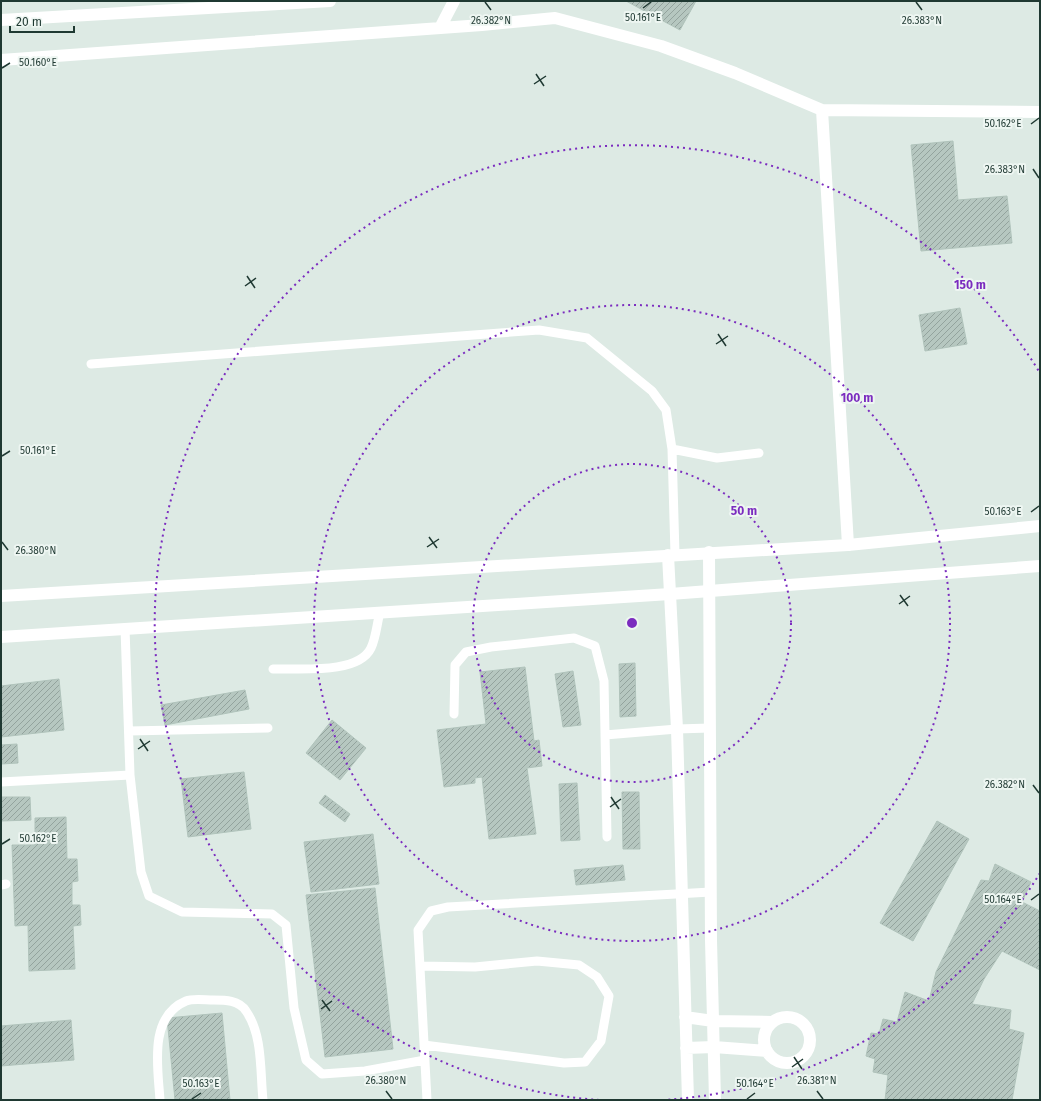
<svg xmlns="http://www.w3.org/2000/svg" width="1041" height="1101" font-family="'Fira Sans',sans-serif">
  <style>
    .building { fill: url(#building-hatch); stroke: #b0c3bb }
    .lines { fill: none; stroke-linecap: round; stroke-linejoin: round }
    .service { stroke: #fff; stroke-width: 9 }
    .minor { stroke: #fff; stroke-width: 12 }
    .tertiary { stroke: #fff; stroke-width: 12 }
    .ticks { fill: none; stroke: #1f3932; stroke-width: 1.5 }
    .ring { fill: none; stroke: #7b2cbf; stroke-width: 2; stroke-dasharray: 2 4 }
    .ticks-label { font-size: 10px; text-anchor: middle; fill: #1f3932; stroke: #eef6f2; stroke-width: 4; stroke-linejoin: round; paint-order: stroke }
    .centre { fill: #7b2cbf; stroke: #eef6f2; stroke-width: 2 }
    .ring-label { font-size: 12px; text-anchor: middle; font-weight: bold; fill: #7b2cbf; stroke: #eef6f2; stroke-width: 4; stroke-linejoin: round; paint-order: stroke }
  </style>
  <defs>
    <pattern id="building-hatch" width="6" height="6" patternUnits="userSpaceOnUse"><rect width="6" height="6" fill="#b6c7c0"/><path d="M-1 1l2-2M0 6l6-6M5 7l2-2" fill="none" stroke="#93a39d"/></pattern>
  </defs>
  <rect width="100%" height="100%" fill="#ddeae4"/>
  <path class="building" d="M626,1H696L680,30Z
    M953,141L958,200L1007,196L1012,243L921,251L911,145Z
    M960,308L967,344L925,351L919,315Z
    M635,663L636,716L620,717L619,664Z
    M525,667L534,741L539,740L542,766L527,768L536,834L489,839L482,777L475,778V783L444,787L437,730L486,724L480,672Z
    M573,671L581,725L563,727L555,674Z
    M59,679L64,730L1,737V686Z
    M245,690L249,709L165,725L161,705Z
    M332,720L366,748L340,780L306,753Z
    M17,744L18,763L1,764V745Z
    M244,772L251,829L188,837L181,779Z
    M577,783L580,840L561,841L559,784Z
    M622,792H639L640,849H623Z
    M325,795L350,814L345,822L319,803Z
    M1,797H30L31,820L1,821Z
    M66,817L67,859H77L78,881L72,882V905H80L81,925L73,926L75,969L29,971L28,925L15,926L12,845H35V818Z
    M937,821L969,839L913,941L880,923Z
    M373,834L379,884L311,892L304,842Z
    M995,864L1031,882L1022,902L1040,911V970L1002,951L984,979L972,1004L1011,1010L1009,1029L1024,1033L1012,1100H885L888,1075L873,1072L875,1059L866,1056L871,1033L879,1034L883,1019L897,1022L905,992L929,1001L936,972L981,880L989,881Z
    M623,865L625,880L576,885L574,870Z
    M375,888L393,1049L325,1057L306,895Z
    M222,1013L230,1100H175L167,1018Z
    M71,1020L74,1060L1,1066V1026Z"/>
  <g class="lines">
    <path class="service" d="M91,364L539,330L587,338L652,391L666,410L672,449L675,554
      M672,449L717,458L759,453
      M125,628L130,775L141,872L149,896L182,912L272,914L286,925L294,1008L306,1060L322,1074L365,1071L425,1060
      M273,669C298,668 358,675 371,648C376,638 377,623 380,612
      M454,714L455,665L466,652L491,647L574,638L595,646L604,681L607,837
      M129,731L268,728
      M605,735L677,729L710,728
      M1,782L130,775
      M1,885L6,884
      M420,966L475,967L537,961L579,965L597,977L609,996L601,1041L585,1062L564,1063L424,1045
      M160,1100C158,1068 148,1017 186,1001C193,998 205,1000 213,1000C225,1000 239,1000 246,1011C263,1035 260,1072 263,1100
      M427,1100L418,930L431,911L448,907L711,892"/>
    <path class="minor" d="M1,20L330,1
      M440,28L454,1
      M1,60L482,25L555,18L661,46L735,73L822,110L848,545
      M822,110L1040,112
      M709,552L711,940L715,1100
      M668,555L677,729L688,1100
      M685,1017L713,1021L773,1022
      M764 1040a23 23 0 1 1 46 0a23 23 0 1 1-46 0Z
      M686,1048L714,1047L767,1051"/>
    <path class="tertiary" d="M1,596L848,545L1040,526
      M1,637L670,594L1040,566"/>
  </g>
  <path class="ticks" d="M485,2L491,10M916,2L922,10M643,8L651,2M2,68L10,63M536,74L544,86M534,84L546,76M1031,124L1039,118M1033,169L1039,178M247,276L255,288M245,286L256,278M718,334L726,346M716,344L728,336M2,456L10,451M1031,512L1039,506M429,537L437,548M2,542L8,550M427,547L439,539M900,595L908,606M899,604L910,596M140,739L148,751M138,749L150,741M1033,785L1039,793M611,797L619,809M610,807L621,799M2,844L10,839M1031,900L1039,894M322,1000L330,1011M321,1009L332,1001M794,1057L802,1069M792,1067L803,1059M386,1091L392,1099M817,1091L823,1099M192,1099L201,1093M747,1099L755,1093"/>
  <g class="ring">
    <circle cx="632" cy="623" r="159"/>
    <circle cx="632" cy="623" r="318"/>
    <path d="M1040 873A478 478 0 0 1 665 1100M599 1100A478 478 0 1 1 1040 373"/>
  </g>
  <g class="ticks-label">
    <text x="643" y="21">50.161°E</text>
    <text x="491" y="24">26.382°N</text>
    <text x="922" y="24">26.383°N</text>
    <text x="38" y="66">50.160°E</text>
    <text x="1003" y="127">50.162°E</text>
    <text x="1005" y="173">26.383°N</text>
    <text x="38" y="454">50.161°E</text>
    <text x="1003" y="515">50.163°E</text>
    <text x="36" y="554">26.380°N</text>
    <text x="1005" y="788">26.382°N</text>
    <text x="38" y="842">50.162°E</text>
    <text x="1003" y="903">50.164°E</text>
    <text x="386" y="1084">26.380°N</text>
    <text x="817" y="1084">26.381°N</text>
    <text x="201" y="1087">50.163°E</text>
    <text x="755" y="1087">50.164°E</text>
  </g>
  <circle cx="632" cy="623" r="6" class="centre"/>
  <g class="ring-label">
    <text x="970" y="289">150 m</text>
    <text x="857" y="402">100 m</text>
    <text x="744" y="515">50 m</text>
  </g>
  <rect width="1041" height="1101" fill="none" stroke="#1f3932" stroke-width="4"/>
  <path d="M10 26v6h64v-6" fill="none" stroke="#1f3932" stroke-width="2"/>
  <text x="16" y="26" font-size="12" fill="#1f3932" stroke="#eef6f2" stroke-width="3" paint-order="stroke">20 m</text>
</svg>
